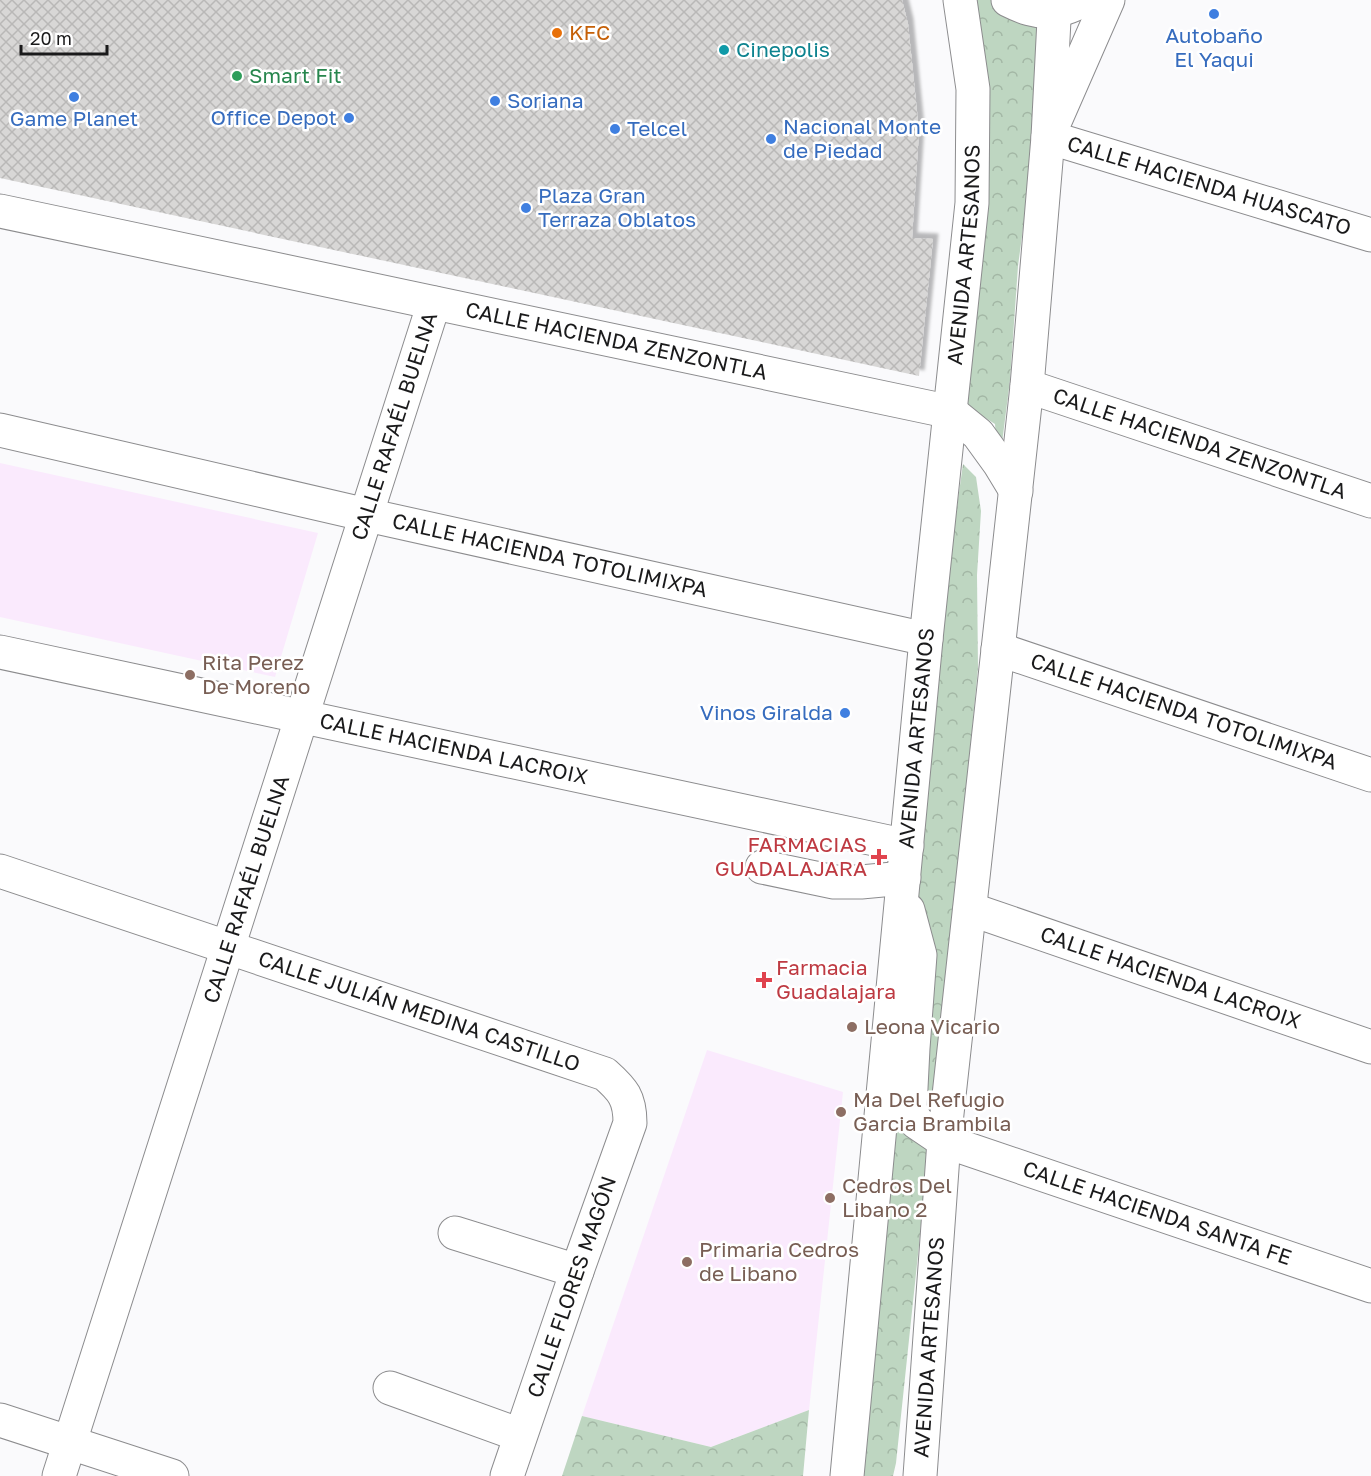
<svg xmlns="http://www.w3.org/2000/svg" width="1371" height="1476" font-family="'Golos Text',sans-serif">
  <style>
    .education { fill: #faeafd }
    .forest { fill: url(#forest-crowns) }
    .building { fill: url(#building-cross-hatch); filter: url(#shadow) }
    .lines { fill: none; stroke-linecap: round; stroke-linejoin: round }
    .minor-casing { stroke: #8c8c8e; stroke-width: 35 }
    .major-casing { stroke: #8c8c8e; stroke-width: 35 }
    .minor { stroke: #fff; stroke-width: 33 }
    .major { stroke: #fff; stroke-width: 33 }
    .shop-dot { fill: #3f7fe0; stroke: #fff; stroke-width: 2 }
    .food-dot { fill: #e8710a; stroke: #fff; stroke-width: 2 }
    .culture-dot { fill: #0f9aa8; stroke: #fff; stroke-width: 2 }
    .leisure-dot { fill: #2e9e5b; stroke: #fff; stroke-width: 2 }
    .education-dot { fill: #8d6e63; stroke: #fff; stroke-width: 2 }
    .health-dot { fill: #e0444e; stroke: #fff; stroke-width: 2 }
    .labels { text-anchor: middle; stroke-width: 5; stroke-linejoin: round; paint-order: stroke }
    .food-label { font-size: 21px; fill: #c56008; stroke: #fff; text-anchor: start }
    .shop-label { font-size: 21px; fill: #366cbe; stroke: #fff; text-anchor: start }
    .culture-label { font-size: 21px; fill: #0d838f; stroke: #fff; text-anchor: start }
    .leisure-label { font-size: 21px; fill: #27864d; stroke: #fff; text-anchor: start }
    .street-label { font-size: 21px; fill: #1a1a1b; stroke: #fff }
    .education-label { font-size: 21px; fill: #785e54; stroke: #fff; text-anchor: start }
    .health-label { font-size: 21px; fill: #be3a42; stroke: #fff; text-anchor: end }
  </style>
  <defs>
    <pattern id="forest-crowns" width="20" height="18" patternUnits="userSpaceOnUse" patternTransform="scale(1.5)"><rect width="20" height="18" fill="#bed6c1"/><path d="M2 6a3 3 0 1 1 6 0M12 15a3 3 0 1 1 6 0" fill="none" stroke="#a3b7a5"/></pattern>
    <pattern id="building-cross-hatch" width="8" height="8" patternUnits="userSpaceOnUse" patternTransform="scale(1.5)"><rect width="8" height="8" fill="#d8d7d6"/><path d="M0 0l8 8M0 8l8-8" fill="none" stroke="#b9b8b7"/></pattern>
    <filter id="shadow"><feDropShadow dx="5.5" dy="-5.5" stdDeviation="1.5" flood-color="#0004"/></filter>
  </defs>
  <rect width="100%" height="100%" fill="#fafafc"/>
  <path class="education" d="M0,463L318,533L275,677L0,617Z
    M707,1050L843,1092L809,1410L711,1447L582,1416Z"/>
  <path class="forest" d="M977,0H997L1024,23L1039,28L1034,146L1018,266L1010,380L1001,451L996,439L995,424L979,414L967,410L982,69Z
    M963,464L976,477L981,511L977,575L978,668L935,1119L923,1115L916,920V799Z
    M903,1096L928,1148L919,1245L896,1463L893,1476H856L896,1135Z
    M809,1410L803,1476H562L582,1416L711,1447Z"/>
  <path class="building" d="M0,0H902L908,24L919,131L912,238L933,239L919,376L0,178Z"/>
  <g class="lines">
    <g class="minor-casing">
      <g id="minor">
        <path id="s1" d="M1108,0L1048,137L1371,235"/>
        <path id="s2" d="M0,211L951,412"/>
        <path id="s3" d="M1027,386L1371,501"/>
        <path id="s4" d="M0,430L367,515L926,639"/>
        <path id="s5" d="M998,649L1371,775"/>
        <path id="s6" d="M0,652L907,846"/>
        <path d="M762,867L834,882H861L904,878"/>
        <path id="s7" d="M0,871L605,1074C623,1090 630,1098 630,1123L577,1271L507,1476"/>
        <path id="s8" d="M970,909L1371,1047"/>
        <path id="s9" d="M944,1141L1371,1286"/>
        <path d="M455,1233L577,1271"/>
        <path d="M390,1388L520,1435"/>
        <path d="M0,1420L172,1476"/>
        <path id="s10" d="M59,1476L434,303"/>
      </g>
    </g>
    <g class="major-casing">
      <g id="major">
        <path d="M1008,0C1022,7 1037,13 1053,11C1064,10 1075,4 1085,0"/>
        <path d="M951,412L978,434L999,463L1016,491"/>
        <path d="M908,910L920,955L913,1048L910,1108L916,1122L944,1141"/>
        <path id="s11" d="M847,1476L926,639L972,203L973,89L960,0"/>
        <path id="s12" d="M920,1476L944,1141L1027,386L1048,137L1055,0"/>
      </g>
    </g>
    <use href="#minor" class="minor"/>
    <use href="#major" class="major"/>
  </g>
  <g class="shop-dot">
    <circle cx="1214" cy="14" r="6"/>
    <circle cx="74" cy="97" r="6"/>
    <circle cx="495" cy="101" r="6"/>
    <circle cx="349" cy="118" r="6"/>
    <circle cx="615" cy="129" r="6"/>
    <circle cx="771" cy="139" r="6"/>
    <circle cx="526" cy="208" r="6"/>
    <circle cx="845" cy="713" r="6"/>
  </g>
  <circle class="food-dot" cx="557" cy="33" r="6"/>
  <circle class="culture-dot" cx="724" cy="50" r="6"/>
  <circle class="leisure-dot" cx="237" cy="76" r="6"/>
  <g class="education-dot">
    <circle cx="190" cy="675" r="6"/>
    <circle cx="852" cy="1027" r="6"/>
    <circle cx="841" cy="1112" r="6"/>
    <circle cx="830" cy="1198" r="6"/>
    <circle cx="687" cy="1262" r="6"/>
  </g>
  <g class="health-dot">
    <path d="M876 848h6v6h6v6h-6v6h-6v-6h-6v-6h6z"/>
    <path d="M761 971h6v6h6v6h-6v6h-6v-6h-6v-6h6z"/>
  </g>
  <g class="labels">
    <g class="food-label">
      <text x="569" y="40">KFC</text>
    </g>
    <g class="shop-label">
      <text x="1214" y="43" text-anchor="middle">Autobaño<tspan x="1214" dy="24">El Yaqui</tspan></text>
      <text x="507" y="108">Soriana</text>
      <text x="337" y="125" text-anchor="end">Office Depot</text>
      <text x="74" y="126" text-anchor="middle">Game Planet</text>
      <text x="783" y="134">Nacional Monte<tspan x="783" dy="24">de Piedad</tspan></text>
      <text x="627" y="136">Telcel</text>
      <text x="538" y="203">Plaza Gran<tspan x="538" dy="24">Terraza Oblatos</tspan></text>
      <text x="833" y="720" text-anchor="end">Vinos Giralda</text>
    </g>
    <g class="culture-label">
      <text x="736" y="57">Cinepolis</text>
    </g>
    <g class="leisure-label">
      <text x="249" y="83">Smart Fit</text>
    </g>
    <g class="street-label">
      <text dy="7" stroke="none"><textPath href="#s1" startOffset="318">CALLE HACIENDA HUASCATO</textPath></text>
      <text dy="7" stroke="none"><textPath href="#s11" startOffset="1227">AVENIDA ARTESANOS</textPath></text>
      <text dy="7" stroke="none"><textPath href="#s2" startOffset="630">CALLE HACIENDA ZENZONTLA</textPath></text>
      <text dy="7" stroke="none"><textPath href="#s10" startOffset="1102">CALLE RAFAÉL BUELNA</textPath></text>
      <text dy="7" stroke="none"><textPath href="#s3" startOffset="182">CALLE HACIENDA ZENZONTLA</textPath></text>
      <text dy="7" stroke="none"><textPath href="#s4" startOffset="564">CALLE HACIENDA TOTOLIMIXPA</textPath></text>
      <text dy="7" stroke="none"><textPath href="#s5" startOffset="196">CALLE HACIENDA TOTOLIMIXPA</textPath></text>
      <text dy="7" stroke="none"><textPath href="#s11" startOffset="741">AVENIDA ARTESANOS</textPath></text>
      <text dy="7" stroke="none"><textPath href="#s6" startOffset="464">CALLE HACIENDA LACROIX</textPath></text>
      <text dy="7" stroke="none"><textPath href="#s10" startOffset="616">CALLE RAFAÉL BUELNA</textPath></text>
      <text dy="7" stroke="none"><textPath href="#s8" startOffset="212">CALLE HACIENDA LACROIX</textPath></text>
      <text dy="7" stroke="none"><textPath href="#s7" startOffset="442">CALLE JULIÁN MEDINA CASTILLO</textPath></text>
      <text dy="7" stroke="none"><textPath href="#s9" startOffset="225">CALLE HACIENDA SANTA FE</textPath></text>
      <text transform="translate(572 1287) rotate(-71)" y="7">CALLE FLORES MAGÓN</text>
      <text dy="7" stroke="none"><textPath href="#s12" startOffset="129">AVENIDA ARTESANOS</textPath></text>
    </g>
    <g class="education-label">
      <text x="202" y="670">Rita Perez<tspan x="202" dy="24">De Moreno</tspan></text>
      <text x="864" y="1034">Leona Vicario</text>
      <text x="853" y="1107">Ma Del Refugio<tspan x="853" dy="24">Garcia Brambila</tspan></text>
      <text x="842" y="1193">Cedros Del<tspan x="842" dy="24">Libano 2</tspan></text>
      <text x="699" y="1257">Primaria Cedros<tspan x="699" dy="24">de Libano</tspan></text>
    </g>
    <g class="health-label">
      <text x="867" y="852">FARMACIAS<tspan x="867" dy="24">GUADALAJARA</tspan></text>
      <text x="776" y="975" text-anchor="start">Farmacia<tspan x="776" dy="24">Guadalajara</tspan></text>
    </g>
  </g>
  <path d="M21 45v9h86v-9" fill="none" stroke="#1a1a1b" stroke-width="3"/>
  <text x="30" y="45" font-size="18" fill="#1a1a1b" stroke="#ffffff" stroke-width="4.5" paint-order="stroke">20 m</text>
</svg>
